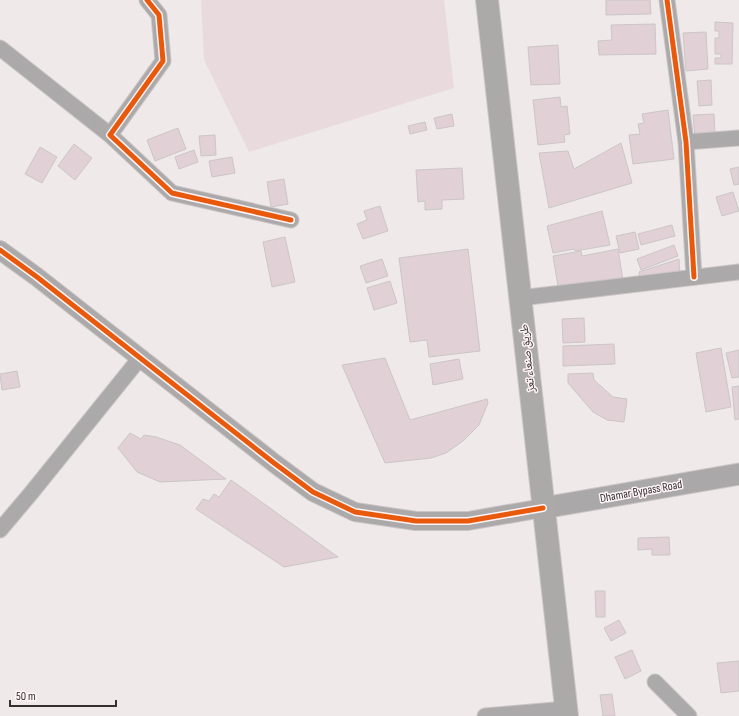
<svg xmlns="http://www.w3.org/2000/svg" width="739" height="716" font-family="'Sofia Sans Condensed','Noto Naskh Arabic',sans-serif">
  <style>
    .built { fill: #e9dadd }
    .building { fill: #e1d0d5; stroke: #cbc6c7 }
    .lines { fill: none; stroke-linecap: round; stroke-linejoin: round }
    .minor-casing { stroke: #cac5c6; stroke-width: 17 }
    .tertiary-casing { stroke: #cac5c6; stroke-width: 20 }
    .secondary-casing { stroke: #cac5c6; stroke-width: 23 }
    .trunk-casing { stroke: #cac5c6; stroke-width: 24 }
    .minor { stroke: #aba9a9; stroke-width: 15 }
    .tertiary { stroke: #aba9a9; stroke-width: 18 }
    .secondary { stroke: #aba8a9; stroke-width: 21 }
    .trunk { stroke: #acaaa9; stroke-width: 22 }
    .cycleway-casing { stroke: #fff4f7; stroke-width: 8 }
    .cycleway { stroke: #e8590c; stroke-width: 5 }
    .labels { text-anchor: middle; stroke-width: 3; stroke-linejoin: round; paint-order: stroke }
    .street-label { font-size: 12px; fill: #353132; stroke: #fff4f7 }
  </style>
  <rect width="100%" height="100%" fill="#f0e9ea"/>
  <path class="built" d="M201,0H444L454,88L249,152L204,60Z"/>
  <path class="building" d="M606,0H650L651,14L606,15Z
    M715,22L733,23L732,64H715V58H721V54H715V38H719V31H715Z
    M655,24L656,54L599,55L598,41L612,40L611,25Z
    M706,32L708,69L686,71L683,33Z
    M558,45L560,84L531,85L528,47Z
    M711,80L712,105L699,106L697,81Z
    M560,97L561,107L567,106L570,134L564,135L565,142L538,145L533,100Z
    M668,110L674,159L633,164L629,135L640,134L638,124L644,123L642,114Z
    M452,114L454,126L437,129L434,118Z
    M714,114L715,135L695,137L693,115Z
    M425,122L427,130L410,134L408,126Z
    M178,128L186,149L155,161L147,140Z
    M215,135L216,155L201,156L199,136Z
    M621,143L632,183L549,208L539,153L568,151L574,169Z
    M74,144L92,158L75,180L58,166Z
    M40,147L57,157L42,183L25,174Z
    M194,150L198,162L179,169L175,157Z
    M232,157L235,173L212,177L209,161Z
    M739,167V184L734,185L730,169Z
    M462,168L464,199L442,200V209L425,210V201L418,202L416,170Z
    M284,179L288,204L271,207L267,182Z
    M733,192L739,211L722,216L716,197Z
    M380,206L388,231L363,239L357,224L367,220L364,211Z
    M602,211L610,245L575,251L574,249L553,253L547,226Z
    M672,225L675,236L641,245L638,234Z
    M635,232L639,249L620,253L616,236Z
    M285,237L295,282L272,287L263,242Z
    M674,245L678,256L641,270L637,259Z
    M468,249L480,351L429,357L427,340L410,342L399,258Z
    M618,249L624,287L560,298L553,256L581,251L582,256Z
    M382,259L388,276L366,283L360,266Z
    M679,259L680,276L641,288L639,272Z
    M390,281L397,303L374,310L367,288Z
    M584,318L585,342L563,343L562,319Z
    M614,344L615,364L563,366V346Z
    M721,348L731,407L706,412L696,353Z
    M739,350V377L732,378L726,353Z
    M385,358L410,420L487,399L488,403L479,425L463,441L446,453L431,458L385,463L342,365Z
    M459,359L463,379L433,385L430,364Z
    M17,371L20,387L2,390L0,374Z
    M593,373L594,380L613,397L627,399L624,422L607,420L593,412L568,383V374Z
    M739,386V419L735,420L732,387Z
    M130,433L141,439L144,435L156,437L180,445L226,479L160,482L137,472L118,448Z
    M231,480L338,557L284,567L196,509L203,499L209,501L214,494L219,497Z
    M669,537L670,555H652V549L638,550V538Z
    M595,591H605V617H596Z
    M619,620L626,633L611,641L604,628Z
    M632,650L641,671L625,679L615,657Z
    M739,661V691L721,693L717,663Z
    M612,694L615,716H603L600,695Z"/>
  <g class="lines">
    <g class="minor-casing">
      <path id="minor" d="M147,0L159,15L163,61L110,135L172,193L291,220
        M667,0L686,142L694,277
        M0,48L110,135
        M686,142L739,138
        M520,298L739,272
        M0,530L32,492L140,358
        M655,682L689,716
        M485,716L566,709"/>
    </g>
    <g class="tertiary-casing">
      <path id="tertiary" d="M0,250L37,277L274,463L313,492L355,512L416,521H468L543,508"/>
    </g>
    <g class="secondary-casing">
      <path id="secondary" d="M543,508L739,474"/>
    </g>
    <g class="trunk-casing">
      <path id="trunk" d="M487,0L567,716"/>
    </g>
    <use href="#minor" class="minor"/>
    <use href="#tertiary" class="tertiary"/>
    <use href="#secondary" class="secondary"/>
    <use href="#trunk" class="trunk"/>
    <g class="cycleway-casing">
      <path id="cycleway" d="M147,0L159,15L163,61L110,135L172,193L291,220
        M667,0L686,142L694,277
        M0,250L37,277L274,463L313,492L355,512L416,521H468L543,508"/>
    </g>
    <use href="#cycleway" class="cycleway"/>
  </g>
  <g class="labels">
    <g class="street-label">
      <text transform="translate(527 358) rotate(-96)" y="4">طريق صنعاء تعز</text>
      <text transform="translate(641 491) rotate(-10)" y="4">Dhamar Bypass Road</text>
    </g>
  </g>
  <path d="M10 700v6h106v-6" fill="none" stroke="#353132" stroke-width="2"/>
  <text x="16" y="700" font-size="12" fill="#353132" stroke="#fff4f7" stroke-width="3" paint-order="stroke">50 m</text>
</svg>
